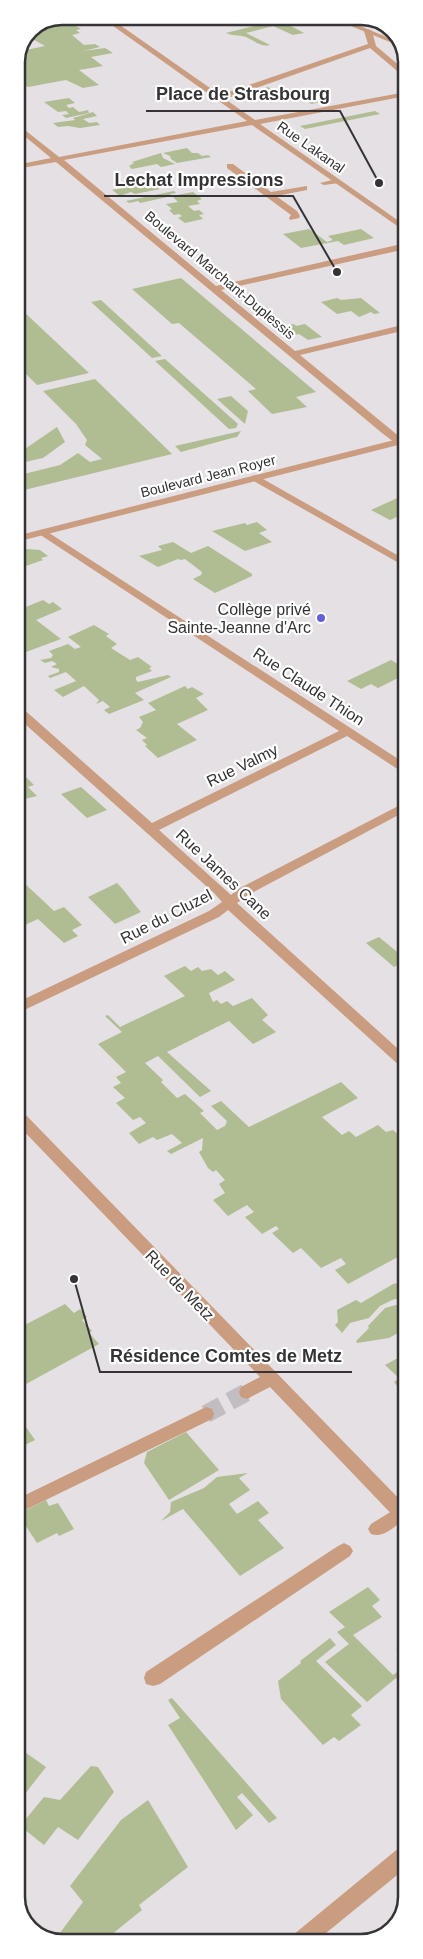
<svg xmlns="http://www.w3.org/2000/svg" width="423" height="1959" font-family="Arial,sans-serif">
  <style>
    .green { fill: #b0bd93 }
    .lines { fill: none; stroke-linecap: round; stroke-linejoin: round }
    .minor-tunnel { stroke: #c1bdc1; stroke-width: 18; stroke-dasharray: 18 9; stroke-linecap: butt }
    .service { fill: #ca9c80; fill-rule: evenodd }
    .minor { fill: #ca9c80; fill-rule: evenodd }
    .tertiary { fill: #ca9c80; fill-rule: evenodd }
    .poi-dot { fill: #655fd8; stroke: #fff; stroke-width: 2 }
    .labels { text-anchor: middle; stroke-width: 4.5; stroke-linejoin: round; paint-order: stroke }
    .far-street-label { font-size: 14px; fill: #353335; stroke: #fff }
    .poi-label { font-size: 16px; fill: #353335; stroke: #fff; text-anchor: end }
    .street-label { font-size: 16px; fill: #353335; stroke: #fff }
    .rim { fill: none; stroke: #353335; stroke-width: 2.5 }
    .leader { fill: none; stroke: #353335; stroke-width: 2 }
    .callout-dot { fill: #353335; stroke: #fff; stroke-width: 2 }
    .callout-label { font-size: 18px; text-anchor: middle; font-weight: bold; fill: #353335; stroke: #fff; stroke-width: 4.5; stroke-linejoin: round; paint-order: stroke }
  </style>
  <rect width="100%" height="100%" fill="#e4e0e4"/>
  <path class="green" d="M69,16H89L94,20L72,24L81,29L76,30L80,33L72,35L84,45L95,44L100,47L83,51L105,48L113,53L91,57L103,66L79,70L99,85L83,88L66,80L28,87L26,86L16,87V82L21,80L16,76V64L20,63L17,61L22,59L18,57L21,51L45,46L27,36L30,30L42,25L52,24L48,22Z
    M239,16H259L271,22L280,20L304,33L293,35L273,26L246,33L270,45C259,48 253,38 242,36C236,35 233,36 226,33L258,25Z
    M268,87L275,91L282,89C287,92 292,92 299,91L296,89C308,88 317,86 327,93L311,95L322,102L311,104L299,96C287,99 272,102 261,94L265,93L260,90Z
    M69,98L75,103L66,105L69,108L73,107L79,112L88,110L89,113L66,118L62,115L69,114L66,111L58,112L44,102Z
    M375,111L380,114L305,129L300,126Z
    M93,112L97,116L83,119L89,123L97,122L100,125L80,128L68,126L58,127L53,123L75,120L73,118Z
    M187,148L192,153H198L202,156L208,155L211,157L177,163L171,159L170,156L163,153Z
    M161,153L163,158L175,164L161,167L157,164L132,169L129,166L134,163L132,162Z
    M150,182L160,189L135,194L131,192L120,196L112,190Z
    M174,191L176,193L170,194L172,196L193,192L202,199L197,201L200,204L188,206L194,211L199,210L204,214L199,215L203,219L185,223L178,218L182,216L179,214L174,215L169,210L172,209L166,204L178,202L172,196L140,203L138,201L129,203L126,201Z
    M309,229L327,242L333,240L328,236L361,229L374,238L344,245L338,241L301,248L283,234Z
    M181,278L316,392L296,397L307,407L272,414L248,391L256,389L179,323L172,324L132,289Z
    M337,298L341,300L361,298L380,313L374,314L371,312L359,317L351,311L337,314L321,302Z
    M101,300L162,356L152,358L91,302Z
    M23,311L89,373L37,385L16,364V313Z
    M294,324L296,326L305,324L322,337L308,340L299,334L290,336L280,327Z
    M165,359L238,424L236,428L229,429L155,361Z
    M95,379L172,454L16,492V476L60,465L78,453L90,462L102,459L85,445L87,440L76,424L43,391Z
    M231,396L248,411L245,424L217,399Z
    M57,427L65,442L43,458L16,464V455Z
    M241,431L237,437L232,438L181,452L175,446Z
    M404,495L406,497V513L390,520L371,510Z
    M257,522L267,530L259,533L272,542L245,551L212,531L245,523L247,525Z
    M173,542L191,553L208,546L252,574V576L215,593L193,579L201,575L202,572L185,559L181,560L178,559L158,567L139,556L162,550L158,546Z
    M28,549L40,550L48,556L41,558L43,560L23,567L16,560V552Z
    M43,600L49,604L53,602L62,609L36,620L61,639L18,655L16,652L25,649L16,643V640L24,637L16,630V616L26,613L21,609Z
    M94,625L109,634L106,636L117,644L111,648L130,660L138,657L152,667L149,668L152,671L136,677V680L138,682L168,675L171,677L135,693L144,700L109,714L104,710L110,707L103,701L96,704L99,700L84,686L63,697L54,690L76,681L66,672L50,678L48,676L59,672V669L51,667L57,664L52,661L45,663L40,660L51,658L53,655L49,651L68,644L75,649L81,647L68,637Z
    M391,660L406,669V674L378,688L371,684L361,689L347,681Z
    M185,686L188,689L192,687L204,694L196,698L208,710L177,724L197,740L158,758L145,746L147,745L142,740L147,738L136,730L140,728L143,722L139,717L156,710L148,703Z
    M16,775L21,780L27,778L34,785L28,787L37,796L16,801Z
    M81,787L107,810L87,818L61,794Z
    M21,880L54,911L64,907L82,925L72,930L78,936L64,943L38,919L16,929V882Z
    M117,883C127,893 132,902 141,912L115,924L88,897Z
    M379,937L407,960L394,967L366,943Z
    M185,966L191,971L198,967L202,971L211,969L218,975L225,971L235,980L209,993L213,1002L217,1000L221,1004L227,1001L233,1006L252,998L268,1015L262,1020L276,1032L253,1044L229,1021L167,1052L211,1091L200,1097L158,1056L145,1063L163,1080L161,1082L177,1098L185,1094L204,1111L200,1113L217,1130L225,1126L227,1121L211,1106L221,1101L249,1127L341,1082L358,1098L322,1117L342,1135L349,1131L356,1137L378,1125L386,1132L393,1130L407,1142V1252L348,1284L335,1270L346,1264L341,1258L321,1268L301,1248L293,1253L272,1233L279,1229L276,1226L262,1234L245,1217L254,1212L247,1205L228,1216L213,1200L225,1193L219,1184L225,1180L216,1170L213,1172L208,1168L199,1152L202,1150L203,1138L171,1154L167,1151L182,1143L172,1134L157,1140L153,1137L139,1144L129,1133L146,1123L140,1117L133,1120L116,1103L125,1098L113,1087L121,1083L116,1077L126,1072L98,1044L122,1032L105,1016L108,1015L120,1027L185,996L164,976Z
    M402,1282L406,1285L401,1288L407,1293V1296L392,1300L380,1306L369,1318L350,1323L342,1333L335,1325L338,1322L337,1310L356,1300L361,1303L393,1284Z
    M407,1302V1328L389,1338L357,1343L356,1341L369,1328L368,1326L385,1308Z
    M65,1304L74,1313L80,1309L87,1317L82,1320L92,1331L89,1333L99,1344L17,1389V1329Z
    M407,1353V1386L400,1390L394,1382L399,1378L385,1365Z
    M17,1414L35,1440L17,1449L22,1456L17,1459Z
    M186,1432L219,1470L169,1500L144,1463L147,1452Z
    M248,1473L239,1478L250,1490L229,1504L237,1514L258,1501L269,1513L258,1520L284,1548L240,1576L183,1509L161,1521L170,1512L171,1502L204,1488L217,1477Z
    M46,1500L49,1506L58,1503L74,1529L59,1536L57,1533L37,1543L18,1514Z
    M368,1587L380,1600L372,1606L382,1617L353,1635L393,1675L404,1667L405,1657L396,1648L407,1641V1688L396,1678L367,1702L325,1662L349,1644L337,1632L345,1627L329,1612Z
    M330,1638L336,1645L316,1661L362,1706L351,1715L361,1725L339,1741L334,1737L323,1745L281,1699L278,1681L301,1663L300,1661Z
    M172,1698L277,1818L269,1823L242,1793L237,1797L253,1815L236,1830L168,1725L180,1718L168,1700Z
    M22,1750L46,1767L17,1804V1755Z
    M91,1766L98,1767L114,1792L78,1840L58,1827L44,1845L20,1826L44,1797L60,1800Z
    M148,1800L188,1867L139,1905L142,1910L111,1935L114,1940L111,1942L54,1941L83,1902L70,1886L121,1820Z"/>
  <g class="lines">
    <path class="minor-tunnel" d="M206,1414L247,1392"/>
    <path class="service" d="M227,164H233L271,192L307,186V190L276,196L297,211L300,216L299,218L290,220L289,218L291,215L227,168Z
      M336,179H339V183L324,185L320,183Z
      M400,1506L407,1509L406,1518C396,1525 384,1539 371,1534L368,1529L371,1524Z
      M344,1543L350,1546L353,1551L350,1556L160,1684L153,1686L146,1684L144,1678L146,1672L338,1546Z"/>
    <path class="minor" d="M99,16H107L220,95L368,44L364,31L368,29L372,31L376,46L406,71V76H403L370,48L225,99L255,120L406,92V96L260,124L406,226V232L252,125L64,160L216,286L406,243V249L221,290L295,351L406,324V330L300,355L406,442V449L402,448L382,433L56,162L16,169V165L51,158L16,129V123L59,157L247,121Z
      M256,475L406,560V567L252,480L251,478L252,476Z
      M43,529L406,764V773L402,772L347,736L159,830L231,895L240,888L406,802V811L250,894L237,903L407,1057V1070L402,1068L228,910L219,917L16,1014V1003L209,911L222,902L214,893L16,716V706H20L152,823L339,731L39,534L38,532Z
      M17,1110L22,1111L407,1507V1526L401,1524L270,1387L247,1399L241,1397L239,1392L241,1387L260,1377L17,1124Z
      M206,1407L212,1409L214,1414L212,1419L17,1514V1499Z"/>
    <path class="tertiary" d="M329,17H338L399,42L402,47Z
      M406,437V443L16,542V536Z
      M407,1845V1867L315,1942H290L293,1935L400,1847Z"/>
  </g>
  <circle class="poi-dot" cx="321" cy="618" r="5"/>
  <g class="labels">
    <g class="far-street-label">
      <text transform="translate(311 147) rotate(35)" y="5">Rue Lakanal</text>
      <text transform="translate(220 275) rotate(40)" y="5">Boulevard Marchant-Duplessis</text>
      <text transform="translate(208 476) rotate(-14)" y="5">Boulevard Jean Royer</text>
    </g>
    <g class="poi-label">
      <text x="311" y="615">Collège privé<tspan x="311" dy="18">Sainte-Jeanne d'Arc</tspan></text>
    </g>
    <g class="street-label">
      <text transform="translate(309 686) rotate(33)" y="6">Rue Claude Thion</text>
      <text transform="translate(242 765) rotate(-26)" y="6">Rue Valmy</text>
      <text transform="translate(224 874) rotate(43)" y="6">Rue James Cane</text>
      <text transform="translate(166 916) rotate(-27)" y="6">Rue du Cluzel</text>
      <text transform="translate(180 1285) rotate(46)" y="6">Rue de Metz</text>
    </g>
  </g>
  <path d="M0 0H423V1959H0ZM62 25H361A37 37 0 0 1 398 62V1897A37 37 0 0 1 361 1934H62A37 37 0 0 1 25 1897V62A37 37 0 0 1 62 25Z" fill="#fff" fill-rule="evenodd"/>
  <path class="rim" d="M62 25H361A37 37 0 0 1 398 62V1897A37 37 0 0 1 361 1934H62A37 37 0 0 1 25 1897V62A37 37 0 0 1 62 25Z"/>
  <path class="leader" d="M379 183L340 111H146M337 272L293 196H104M74 1279L100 1372H352"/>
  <g class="callout-dot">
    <circle cx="379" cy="183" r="5"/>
    <circle cx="337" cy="272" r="5"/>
    <circle cx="74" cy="1279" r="5"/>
  </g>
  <g class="callout-label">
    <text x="243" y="100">Place de Strasbourg</text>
    <text x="199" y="186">Lechat Impressions</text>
    <text x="226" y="1362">Résidence Comtes de Metz</text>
  </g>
</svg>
